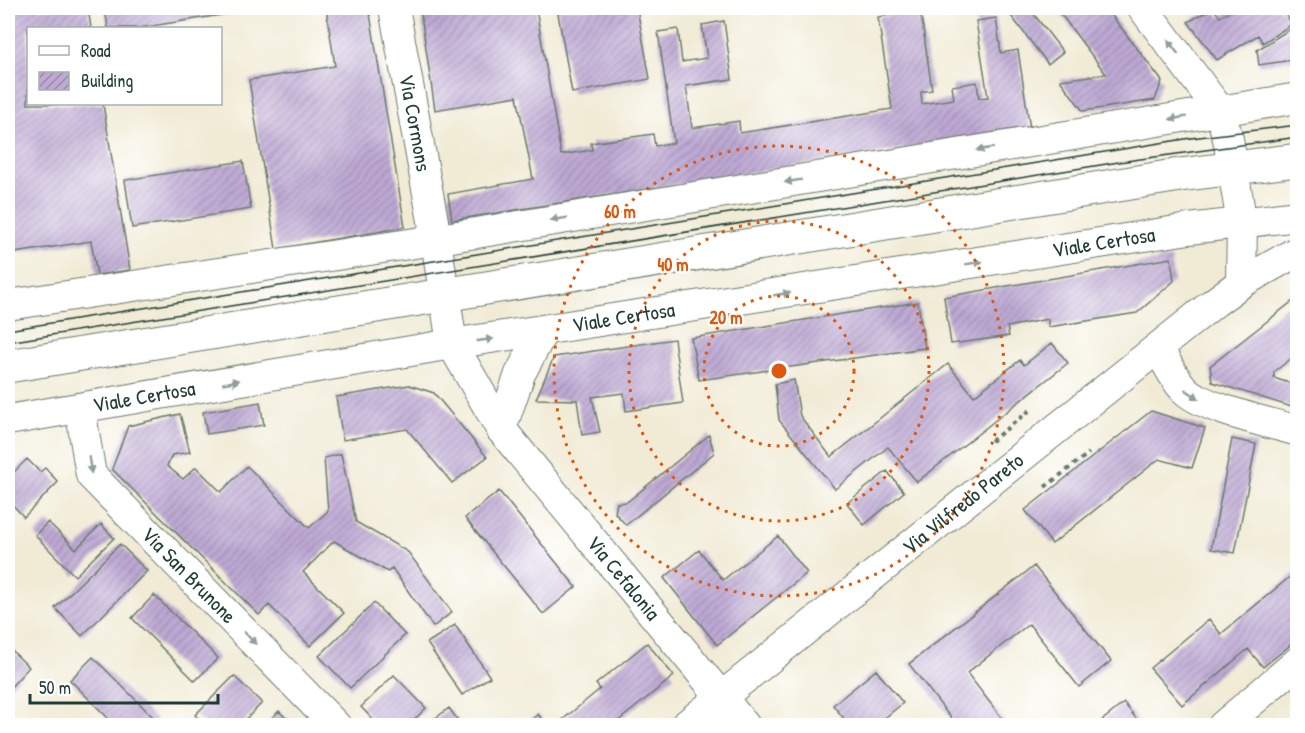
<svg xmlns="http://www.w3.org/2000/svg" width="1305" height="733" font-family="'Patrick Hand',sans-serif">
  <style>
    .building { fill: url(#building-hatch) }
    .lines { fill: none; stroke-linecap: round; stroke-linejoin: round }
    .minor-casing { stroke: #687a6c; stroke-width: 32 }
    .major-casing { stroke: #687a6c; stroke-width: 35 }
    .path { stroke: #687a6c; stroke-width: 4; stroke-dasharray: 4.5 4.5; stroke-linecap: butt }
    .minor { stroke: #fff; stroke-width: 30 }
    .major { stroke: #fff; stroke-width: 33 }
    .tram { stroke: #1f3d34; stroke-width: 1.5 }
    .oneway { fill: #8f9e9a }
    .ring { fill: none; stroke: #de580e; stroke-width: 3; stroke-dasharray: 3 6 }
    .labels { text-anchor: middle; stroke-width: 4.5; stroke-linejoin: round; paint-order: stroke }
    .street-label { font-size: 21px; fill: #1f3d34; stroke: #fff }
    .centre { fill: #de580e; stroke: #fff; stroke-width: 3 }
    .ring-label { font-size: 18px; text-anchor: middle; font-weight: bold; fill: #de580e; stroke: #fff; stroke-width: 4.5; stroke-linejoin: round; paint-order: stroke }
  </style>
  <defs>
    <pattern id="building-hatch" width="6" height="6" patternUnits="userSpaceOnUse" patternTransform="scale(1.5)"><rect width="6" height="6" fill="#bea9d4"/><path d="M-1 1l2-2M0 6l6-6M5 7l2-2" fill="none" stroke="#9a8bad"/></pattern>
  </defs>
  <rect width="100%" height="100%" fill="#fff"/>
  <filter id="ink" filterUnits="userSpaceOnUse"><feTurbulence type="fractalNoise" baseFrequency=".0167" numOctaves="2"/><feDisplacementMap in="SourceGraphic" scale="12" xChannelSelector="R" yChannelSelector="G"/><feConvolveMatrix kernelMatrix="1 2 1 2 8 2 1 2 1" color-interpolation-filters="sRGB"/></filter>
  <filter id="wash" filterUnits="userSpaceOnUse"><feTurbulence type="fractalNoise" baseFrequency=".008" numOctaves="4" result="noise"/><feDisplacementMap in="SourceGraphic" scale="24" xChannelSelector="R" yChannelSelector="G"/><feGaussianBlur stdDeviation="1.35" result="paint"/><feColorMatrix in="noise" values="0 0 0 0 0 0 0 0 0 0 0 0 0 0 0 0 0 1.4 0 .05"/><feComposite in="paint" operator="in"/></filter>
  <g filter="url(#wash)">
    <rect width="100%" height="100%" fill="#f1ebd5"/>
    <g id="blocks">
      <path class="building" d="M8,8H88L91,28H28V104H103L130,270L97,275L91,241L8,254Z
        M105,8H258V9L139,28H108Z
        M326,8H369L405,227L276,249L249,80L335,66Z
        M420,8H536L561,155L592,150L591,143L653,134L655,146L674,143L658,32L678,29L682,62L707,58L702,25L724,21L732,79L686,86L692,128L739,121L740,133L892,109L878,17L896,14L895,8H920L932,90L921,92L922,104L954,99L952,86L977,82L979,98L988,97L976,21L996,18L1001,53L1018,50L1030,129L452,220L448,194L533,179L517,96L435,110Z
        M557,8H637L650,79L572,93Z
        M1005,8H1029L1063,52L1048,64Z
        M1056,8H1106L1162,81L1155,100L1083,111L1060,80L1106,74Z
        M1213,8L1220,17L1235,8H1282L1292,24L1263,43L1258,35L1217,60L1188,22Z
        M1298,24V59L1259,65L1257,50Z
        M243,161L251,209L132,228L125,180Z
        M1171,258L1174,281L1137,313L1048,327V319L1007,327L1009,336L951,344L944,297Z
        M1298,297V353L1274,372V378L1298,386V409L1212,382L1210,366Z
        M918,302L925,348L699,380L691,338Z
        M674,339L683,403L626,411L624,393L592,397L600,432L582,435L577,400L536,399L554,357Z
        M1052,343L1068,363L917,482L888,447L835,489L779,420L775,384L794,380L800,416L831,457L948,364L974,396L1020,360L1024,365Z
        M409,385L434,393L487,457L452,483L407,429L343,440L336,397Z
        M260,402L264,425L207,434L203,412Z
        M1151,411L1205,428L1192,468L1159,459L1052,544L1025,510Z
        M180,414L190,452L172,455L167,466L183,479L196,467L221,492L247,466L309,528L328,511L324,458L341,454L356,522L408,552L452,612L433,627L392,568L388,572L334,541L303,572L344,613L310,646L269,605L259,615L112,469L128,426Z
        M709,435L714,453L626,525L615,513L617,503L627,502Z
        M1232,439L1256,444L1235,553L1211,549Z
        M27,459L40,472L45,468L58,482L24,517L8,500V478Z
        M887,471L904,492L864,525L847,503Z
        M499,491L576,587L543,614L465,518Z
        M48,522L76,549L101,524L114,538L75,576L35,535Z
        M778,536L807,573L717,645L664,578L699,550L723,580Z
        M120,544L147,571L82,636L55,608Z
        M1034,566L1111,661L1079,687L1029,624L967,673L1008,726H957L909,664Z
        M1298,570V639L1263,667L1248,649L1182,705L1150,668L1209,619L1221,634Z
        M154,595L218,658L195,681L132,618Z
        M374,603L405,635L350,688L319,656Z
        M455,625L490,677L462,695L427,643Z
        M647,643L674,676L612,726H555L600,689L596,684Z
        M8,647L29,667L8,690Z
        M93,657L157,721L152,726H116L70,680Z
        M876,670L903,703L875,726H850L833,705Z
        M394,675L426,708L408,726H379L361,707Z
        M234,676L262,703L239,726H206L195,715Z
        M1124,703L1142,726H1095Z
        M449,708L462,726H425Z
        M279,711L294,726H264Z
        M538,714L547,726H524Z"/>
    </g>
  </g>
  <g filter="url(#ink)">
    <use href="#blocks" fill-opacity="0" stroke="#687a6c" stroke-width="1.5"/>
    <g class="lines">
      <g class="minor-casing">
        <g id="minor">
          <path id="s1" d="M394,8L433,221L452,344L501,429L745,726"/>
          <path d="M1143,8L1220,111L1228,139L1242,224L1241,283"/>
          <path d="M8,305L409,244L1298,98"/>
          <path d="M1158,348C1166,361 1173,377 1183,388C1200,408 1271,423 1298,431"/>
          <path id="s2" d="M80,408L91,475L336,726"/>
          <path id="s3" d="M8,420L452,344L1189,229L1298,216"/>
          <path d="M501,429L520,374L543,331"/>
          <path id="s4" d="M685,726L1215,302L1241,283L1298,251"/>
          <path d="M1223,726L1298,662"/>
        </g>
      </g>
      <g class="major-casing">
        <path id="major" d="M8,366L1180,175L1298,160"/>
      </g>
      <path class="path" d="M991,441L1033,408
        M1045,487L1089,453"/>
      <use href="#minor" class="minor"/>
      <use href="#major" class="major"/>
      <path class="tram" d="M8,330L1191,138L1298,125
        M8,342L1119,162L1298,137"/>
    </g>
    <defs><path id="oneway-solid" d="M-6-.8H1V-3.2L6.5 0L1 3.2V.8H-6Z" transform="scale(1.5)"/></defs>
    <g class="oneway">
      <use href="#oneway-solid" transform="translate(1173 47) rotate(-127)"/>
      <use href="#oneway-solid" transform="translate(1178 118) rotate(171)"/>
      <use href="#oneway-solid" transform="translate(985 149) rotate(171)"/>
      <use href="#oneway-solid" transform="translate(793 181) rotate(171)"/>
      <use href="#oneway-solid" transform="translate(559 219) rotate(171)"/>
      <use href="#oneway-solid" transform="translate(974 263) rotate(-9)"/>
      <use href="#oneway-solid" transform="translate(782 294) rotate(-9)"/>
      <use href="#oneway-solid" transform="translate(485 340) rotate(-8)"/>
      <use href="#oneway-solid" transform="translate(231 382) rotate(-10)"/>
      <use href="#oneway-solid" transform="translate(1192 394) rotate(34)"/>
      <use href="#oneway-solid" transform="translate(90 465) rotate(81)"/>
      <use href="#oneway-solid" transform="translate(250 638) rotate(46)"/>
    </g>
  </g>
  <g class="ring">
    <circle cx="779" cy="371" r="75"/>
    <circle cx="779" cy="371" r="150"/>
    <circle cx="779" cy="371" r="225"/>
  </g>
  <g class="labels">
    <g class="street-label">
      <text dy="7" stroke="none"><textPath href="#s1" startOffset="117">Via Cormons</textPath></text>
      <text dy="7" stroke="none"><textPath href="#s3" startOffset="1110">Viale Certosa</textPath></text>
      <text dy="7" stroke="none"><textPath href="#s3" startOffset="624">Viale Certosa</textPath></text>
      <text dy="7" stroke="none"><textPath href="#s3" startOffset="138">Viale Certosa</textPath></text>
      <text dy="7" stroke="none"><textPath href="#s4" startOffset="356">Via Vilfredo Pareto</textPath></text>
      <text dy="7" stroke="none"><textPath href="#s2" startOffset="208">Via San Brunone</textPath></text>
      <text dy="7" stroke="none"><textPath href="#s1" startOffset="632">Via Cefalonia</textPath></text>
    </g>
  </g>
  <circle cx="779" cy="371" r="9" class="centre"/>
  <g class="ring-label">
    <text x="620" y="218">60 m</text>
    <text x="673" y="271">40 m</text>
    <text x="726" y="324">20 m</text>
  </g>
  <rect width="1305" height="733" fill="none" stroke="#fff" stroke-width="30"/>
  <rect x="27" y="27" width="195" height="78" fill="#ffffff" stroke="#a5b1ae" stroke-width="1.5"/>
  <rect x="39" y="46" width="30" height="9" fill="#ffffff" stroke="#a5b1ae" stroke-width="1.5"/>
  <text x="81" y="57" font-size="18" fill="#1f3d34">Road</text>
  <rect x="39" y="72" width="30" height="18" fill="url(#building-hatch)" stroke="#a5b1ae" stroke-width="1.5"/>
  <text x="81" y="87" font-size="18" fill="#1f3d34">Building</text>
  <path d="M30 694v9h188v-9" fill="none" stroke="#1f3d34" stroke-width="3"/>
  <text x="39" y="694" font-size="18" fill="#1f3d34" stroke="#ffffff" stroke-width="4.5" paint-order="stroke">50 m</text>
</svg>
